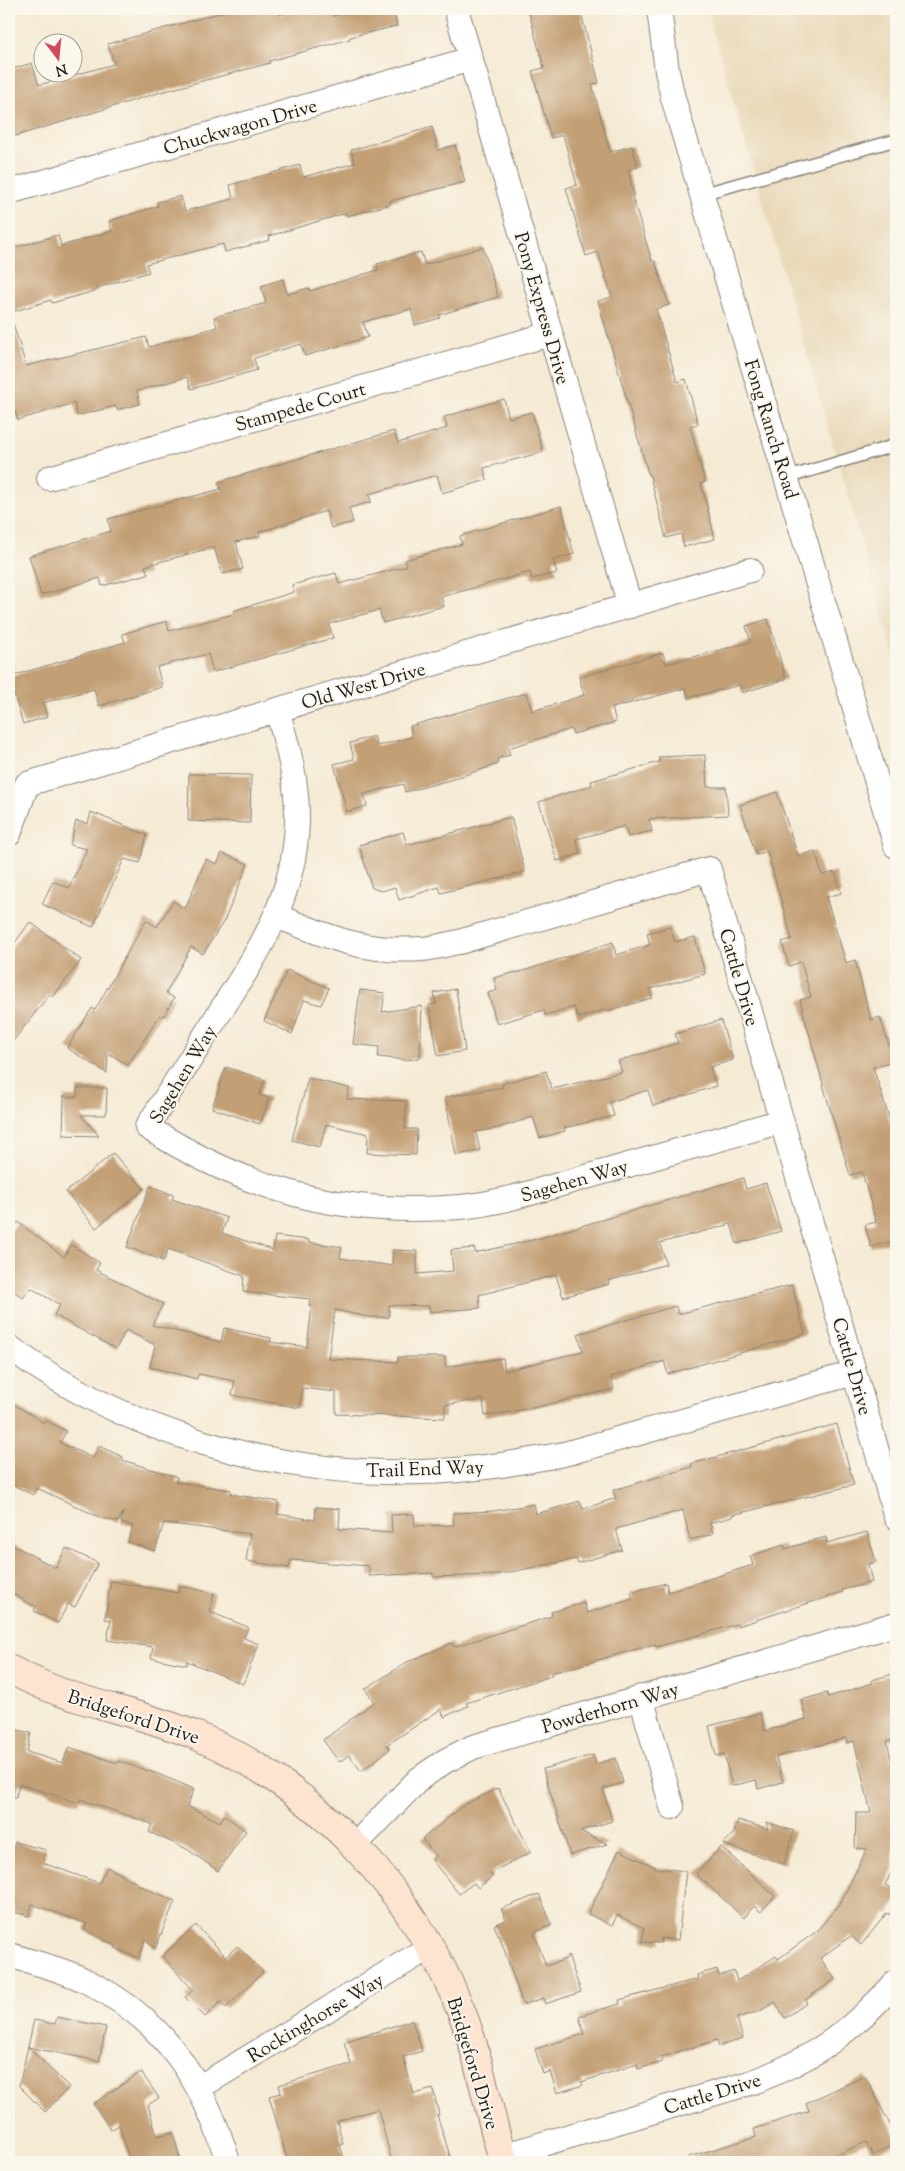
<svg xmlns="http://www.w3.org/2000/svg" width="905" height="2171" font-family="'Sorts Mill Goudy',serif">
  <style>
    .built { fill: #e9d9ba }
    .building { fill: #c29f74 }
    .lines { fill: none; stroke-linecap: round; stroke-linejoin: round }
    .lane-casing { stroke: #888378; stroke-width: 14 }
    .street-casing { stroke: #888378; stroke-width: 26 }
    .secondary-casing { stroke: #888378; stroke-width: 30 }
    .lane { stroke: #fff; stroke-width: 11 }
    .street { stroke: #fff; stroke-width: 24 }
    .secondary { stroke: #fde4d1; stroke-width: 28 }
    .labels { text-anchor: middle; stroke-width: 4; stroke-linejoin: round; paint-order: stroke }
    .street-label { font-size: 19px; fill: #1c1c1c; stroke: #fbf7ec }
  </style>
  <rect width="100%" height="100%" fill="#fbf7ec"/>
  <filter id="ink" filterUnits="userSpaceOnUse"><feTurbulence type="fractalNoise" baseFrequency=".02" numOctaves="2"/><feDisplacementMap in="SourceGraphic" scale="10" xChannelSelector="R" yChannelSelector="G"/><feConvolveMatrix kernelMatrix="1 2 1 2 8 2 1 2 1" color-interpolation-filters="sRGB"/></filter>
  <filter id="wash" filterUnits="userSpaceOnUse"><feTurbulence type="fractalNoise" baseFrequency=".0096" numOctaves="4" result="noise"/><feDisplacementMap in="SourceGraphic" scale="20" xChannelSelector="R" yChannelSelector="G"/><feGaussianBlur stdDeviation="1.12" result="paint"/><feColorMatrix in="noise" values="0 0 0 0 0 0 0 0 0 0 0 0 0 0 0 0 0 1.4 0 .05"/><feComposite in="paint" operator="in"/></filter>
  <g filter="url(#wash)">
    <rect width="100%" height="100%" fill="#f5ead4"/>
    <path class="built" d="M709,9H896V661L712,27Z"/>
    <g id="blocks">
      <path class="building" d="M233,9H278L280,15L303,9H331L333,16L363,9H393L397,26L350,37V39L269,61L270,63L161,92L9,138V70L32,63L39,85L114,64L108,44Z
        M528,9H580L599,83L592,84L610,152L632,146L638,167L628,170L634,195L632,196L652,261H655L669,305L656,309L677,382L686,379L698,424L690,426L705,482L701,483L715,539L684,547L681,534L666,538L650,476H649L598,301L612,297L598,252L586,256L566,188L577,185L563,135L551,138L532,71L544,68Z
        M432,127L438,150L455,145L465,182L390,201L391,204L347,216L346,213L269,236L270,240L225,252L223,244L146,264L149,272L97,288L98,290L52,303L51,300L9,313V249L58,235L61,246L112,231L109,221L158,206L157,202L181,196L185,211L233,199L230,185L300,165L303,177L355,163L351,150Z
        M483,247L498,297L439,315L440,318L415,325L411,309L363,322L368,337L305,356L301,344L254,358L257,370L191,389L187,377L137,391L140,404L117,410L115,406L77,416L74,403L18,420L13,406L9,408V324L13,323L26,366L146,337L149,347L217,327L214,317L266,303L261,286L283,279L287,294L309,288L310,291L378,270L377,264L421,252L425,265Z
        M504,399L509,418L532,412L543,452L484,468L487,480L442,493L437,475L369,494L371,502L349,508L353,522L331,528L326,511L259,532L260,536L236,542L243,569L222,574L214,547L145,566L148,574L102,586L100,578L41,595L29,556L111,531L108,519L221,489L218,482L394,431L398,443L447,428L444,417Z
        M561,506L574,554L553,560L557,573L532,579L530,572L441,597L444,606L383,623L379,610L329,624L333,638L213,672L208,654L157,667L162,687L99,706L94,689L43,703L47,717L23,724L9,677L125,642L122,634L167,621L169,631L234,614L233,611L294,592L292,585L336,573L339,584L407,566L405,560L462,544L460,536Z
        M768,619L786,679L742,693L740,685L688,698L686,688L612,708L616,722L573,734L571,729L508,748L510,755L497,759L498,764L450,780L405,792L403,784L364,794L367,806L347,812L334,764L354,759L350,743L374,736L377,746L412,737L410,726L526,693L532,711L566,701L584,695L579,677L663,653L666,664L751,642L746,626Z
        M705,755L707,787H726L728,815L649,819L652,831L628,837L625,826L576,839L580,854L557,861L539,802L592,785L591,781L659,762V757Z
        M189,774L251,775L250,823L188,821Z
        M777,792L798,856L815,851L822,875L835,872L841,893L826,897L846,963L855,960L871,1020L880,1017L894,1061L873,1067L896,1140V1240L871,1247L865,1225L876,1222L862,1172L850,1175L826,1095L800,1000L811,997L801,962L789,966L782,942L792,939L767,851L756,855L740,805Z
        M91,812L147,835L140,863L124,859L93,927L42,904L53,881L69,888L87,849L70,845L76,821L88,824Z
        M511,817L525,872L441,893L439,887L399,900L395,887L382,891L372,888L359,845L403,832L407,845Z
        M222,853L248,864L225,919L203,954L191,947L166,993L174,998L163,1017L160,1015L128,1065L108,1053L107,1073L67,1048L92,1008L95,1010L146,920L157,927L173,901L185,909L206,859L217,864Z
        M30,922L81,960L53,997L50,994L9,1046V951Z
        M670,927L675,942L695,937L705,974L650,989L652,998L607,1011V1009L578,1018L574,1007L545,1015L544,1010L497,1024L488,993L497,990L494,978L516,972L517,973L613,942L616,955L650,945L647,933Z
        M287,970L329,988L321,1005L304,1000L292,1034L264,1021Z
        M456,989L465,1051L438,1056L429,1005L436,1004L434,993Z
        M360,990L385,993L382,1012L422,1006L420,1058L406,1060L378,1057L379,1047L353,1044Z
        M721,1020L733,1060L710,1067L716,1086L653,1106L648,1090L610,1102L614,1116L564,1128L565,1131L540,1138L533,1117L498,1128L476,1132L480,1151L456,1155L445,1097L503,1087L502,1084L546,1071L552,1089L622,1072L618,1061L678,1043L675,1034Z
        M226,1067L265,1080L259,1095L269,1098L260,1124L212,1108Z
        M308,1078L349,1088L347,1099L406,1101L405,1129H417L416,1155L367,1153L368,1134L326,1124L320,1147L292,1140Z
        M77,1088H107L106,1115H81L99,1136L63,1135L64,1095L65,1097H77Z
        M113,1153L144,1189L96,1228L66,1192Z
        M743,1178L746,1189L766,1183L781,1231L737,1244L731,1224L660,1243L666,1264L608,1281L609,1284L563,1297L556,1275L479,1295L480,1308L430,1312L429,1306L389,1305V1317H369L335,1310L328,1359L398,1362V1357H445V1367L503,1358L505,1371L583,1351L578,1334L676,1306L678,1314L792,1285L805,1334L668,1374L664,1361L611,1377L614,1389L533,1408L485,1416L483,1399L445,1405V1418L420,1417L336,1414V1392L302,1388L300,1408L232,1395L235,1381L198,1374L197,1379L150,1367L155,1345L126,1330L116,1349L54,1315L60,1305L31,1288L23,1298L9,1287V1233L18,1222L64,1257L71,1245L100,1263L96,1270L163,1304L152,1325L221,1342L224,1328L271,1338L270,1342L307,1347L312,1306H309L310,1299L243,1292L244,1276L168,1249L164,1261L127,1247L150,1186L174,1195L172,1199L227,1218L222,1233L273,1250L275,1236L309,1240L308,1242L342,1247L340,1258L392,1266L393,1250L417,1251V1274L453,1271L451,1250L475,1248V1253L537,1239Z
        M9,1401L44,1423L45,1420L66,1431L60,1443L93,1458L99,1446L123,1457L122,1460L177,1477L176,1482L231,1490V1494L279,1502L277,1514L315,1520L316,1507L340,1509L339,1529L392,1533L391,1515L414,1514L415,1526L454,1525L453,1513L494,1511L534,1504L536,1514L580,1501L583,1509L616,1498L613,1490L692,1467L691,1464L837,1424L854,1485L732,1515V1517L710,1523L713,1534L690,1540L683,1510L616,1529L622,1550L578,1563L576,1559L495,1575L433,1577V1573L369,1576V1566L291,1560L289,1568L246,1561L250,1534L164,1523L155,1551L128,1542L133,1526L121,1523L123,1512L118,1522L99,1517L37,1488L33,1495L9,1483Z
        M867,1532L876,1562L868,1564L872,1582L842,1590L843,1592L738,1626L737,1624L656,1647L655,1644L551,1673V1676L466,1703L468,1706L444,1717L441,1709L387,1745L390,1749L361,1771L349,1755L339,1762L323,1740L374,1702L365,1689L407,1662L452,1643L454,1647L552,1616L551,1612L584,1603L587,1613L633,1599L631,1592L666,1583L668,1592L753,1565L750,1556L784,1545L785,1549L826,1537L827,1543Z
        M9,1543L56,1568L66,1548L98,1563L75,1607L68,1604L58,1623L34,1611L36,1607L9,1592Z
        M111,1581L178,1593L179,1586L214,1593L210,1612L248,1627L244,1638L259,1644L243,1684L187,1661V1665L151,1658L153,1647L107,1640L111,1620L105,1619Z
        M896,1673V1739L887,1741L896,1782V1841H894L893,1869L885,1885L896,1890V1901L889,1915L887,1913L861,1945L851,1936L820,1958L835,1979L805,2000L807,2003L785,2018L775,2002L760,2011L737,2018L743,2039L719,2046L717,2040L661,2057L663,2062L638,2069L637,2064L581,2082L583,2085L557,2093L550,2071L543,2074L535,2049L584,2034L579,2016L620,2004L619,2000L698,1979L697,1975L717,1969L719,1976L734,1971L737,1981L776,1956L778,1959L817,1931L840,1903L867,1849L855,1848L856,1813H871L854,1741L847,1743L846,1738L776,1757L783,1782L758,1789L756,1780L732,1786L724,1754L716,1756L709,1726L760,1713L765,1731L806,1719L801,1700L827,1693L828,1697L873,1683L872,1680Z
        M9,1728L31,1733L27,1752L63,1763L69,1747L117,1763L118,1761L158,1774L194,1789L187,1806L220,1822L224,1815L246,1831L218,1871L187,1849L149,1832L152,1824L80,1799L79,1803L19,1784L16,1797L9,1796Z
        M593,1755L596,1764L616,1758L623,1783L603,1789L612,1821L580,1831L608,1844L570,1855L543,1769Z
        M498,1788L531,1852L490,1873L493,1876L478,1888L474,1883L459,1894L432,1860L436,1856L422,1839L464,1805Z
        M738,1820L768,1829L766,1822L794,1831L784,1864L723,1844L734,1833Z
        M15,1842L46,1850L43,1863L99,1883L107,1867L139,1884L138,1885L175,1901L155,1949L146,1939L138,1958L115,1948L116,1946L84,1930L87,1924L32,1904L29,1916L9,1911V1866Z
        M721,1847L775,1896L761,1912L754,1906L744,1918L696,1874Z
        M619,1850L657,1868L686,1871L678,1940L661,1938V1943L642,1942L644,1928L617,1915L612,1926L588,1914Z
        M539,1894L552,1925L534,1933L546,1966L566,1959L568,1955L581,1992L545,2004L543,1998L523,2005L503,1946L494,1925L506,1920L501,1909Z
        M196,1925L226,1957L237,1946L263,1972L226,2008L220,2002L205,2017L185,1997L193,1990L162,1956Z
        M57,2017L106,2027L99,2061L28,2047L34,2020L55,2024Z
        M412,2020L422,2051L403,2057L414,2094L433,2089L439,2115H437L452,2162H392L378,2109L337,2121L343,2144L340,2145L345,2162H288L269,2096L281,2093L279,2085L351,2064L344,2042Z
        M28,2047L69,2087L45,2112L19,2086Z
        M141,2072L159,2098L148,2105L157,2136L173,2132L180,2159L167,2162H130L119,2125L111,2130L93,2104Z
        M865,2076L896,2136V2143L873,2155L866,2142L821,2162H688V2157L756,2137L754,2129L809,2111L806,2103Z"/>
    </g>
  </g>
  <g filter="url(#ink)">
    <use href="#blocks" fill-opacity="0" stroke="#888378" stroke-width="1"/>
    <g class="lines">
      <g class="lane-casing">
        <path id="lane" d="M702,194L896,140
          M786,478L896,445"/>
      </g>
      <g class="street-casing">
        <path id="street" d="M456,9L630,606
          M659,9L667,71L673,98L896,846
          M9,192L471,59
          M49,478L550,334
          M277,710C288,747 298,783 297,822C295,898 258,953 218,1015C194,1053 171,1090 147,1127C246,1190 342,1217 460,1207C505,1203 549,1187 593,1175C656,1157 719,1139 782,1121
          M9,834L27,784L750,570
          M277,916C328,937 364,953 421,949C433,949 446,944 459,942L709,869L896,1517
          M9,1347C125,1433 278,1476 421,1472C470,1471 517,1463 564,1454L854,1373
          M641,1697L672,1807
          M354,1846L419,1779L445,1761L473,1747L896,1624
          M9,1955C35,1963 63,1969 88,1982C165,2021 204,2081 228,2162
          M200,2087L430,1947
          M502,2156L753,2082C814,2059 853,2030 896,1982"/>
      </g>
      <g class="secondary-casing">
        <path id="secondary" d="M9,1669C30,1680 52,1690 75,1697C116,1710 157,1719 197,1736C317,1787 414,1892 462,2013C481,2061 488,2113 504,2162"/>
      </g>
      <use href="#lane" class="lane"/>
      <use href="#street" class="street"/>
      <use href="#secondary" class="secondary"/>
    </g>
  </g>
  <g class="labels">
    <g class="street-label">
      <text transform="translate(240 126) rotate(-16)" y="7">Chuckwagon Drive</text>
      <text transform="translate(543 308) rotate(74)" y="7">Pony Express Drive</text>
      <text transform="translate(300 406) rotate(-16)" y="7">Stampede Court</text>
      <text transform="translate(772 429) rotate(73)" y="7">Fong Ranch Road</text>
      <text transform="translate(363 685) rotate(-16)" y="7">Old West Drive</text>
      <text transform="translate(740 977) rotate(74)" y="7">Cattle Drive</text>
      <text transform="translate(182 1074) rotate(-59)" y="7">Sagehen Way</text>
      <text transform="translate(574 1180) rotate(-16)" y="7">Sagehen Way</text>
      <text transform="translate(853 1366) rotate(74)" y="7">Cattle Drive</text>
      <text transform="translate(425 1468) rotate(-2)" y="7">Trail End Way</text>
      <text transform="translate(610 1707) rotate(-16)" y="7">Powderhorn Way</text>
      <text transform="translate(134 1716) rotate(18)" y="7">Bridgeford Drive</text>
      <text transform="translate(315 2017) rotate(-31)" y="7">Rockinghorse Way</text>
      <text transform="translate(474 2063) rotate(73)" y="7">Bridgeford Drive</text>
      <text transform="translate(712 2093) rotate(-17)" y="7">Cattle Drive</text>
    </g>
  </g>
  <rect width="905" height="2171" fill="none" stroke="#fbf7ec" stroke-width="30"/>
  <g transform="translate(58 58) rotate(164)"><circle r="24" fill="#fbf7ec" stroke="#a29f99"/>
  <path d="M0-4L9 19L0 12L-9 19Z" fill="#d1495b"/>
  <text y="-8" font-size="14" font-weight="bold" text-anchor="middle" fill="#1c1c1c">N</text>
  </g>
</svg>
